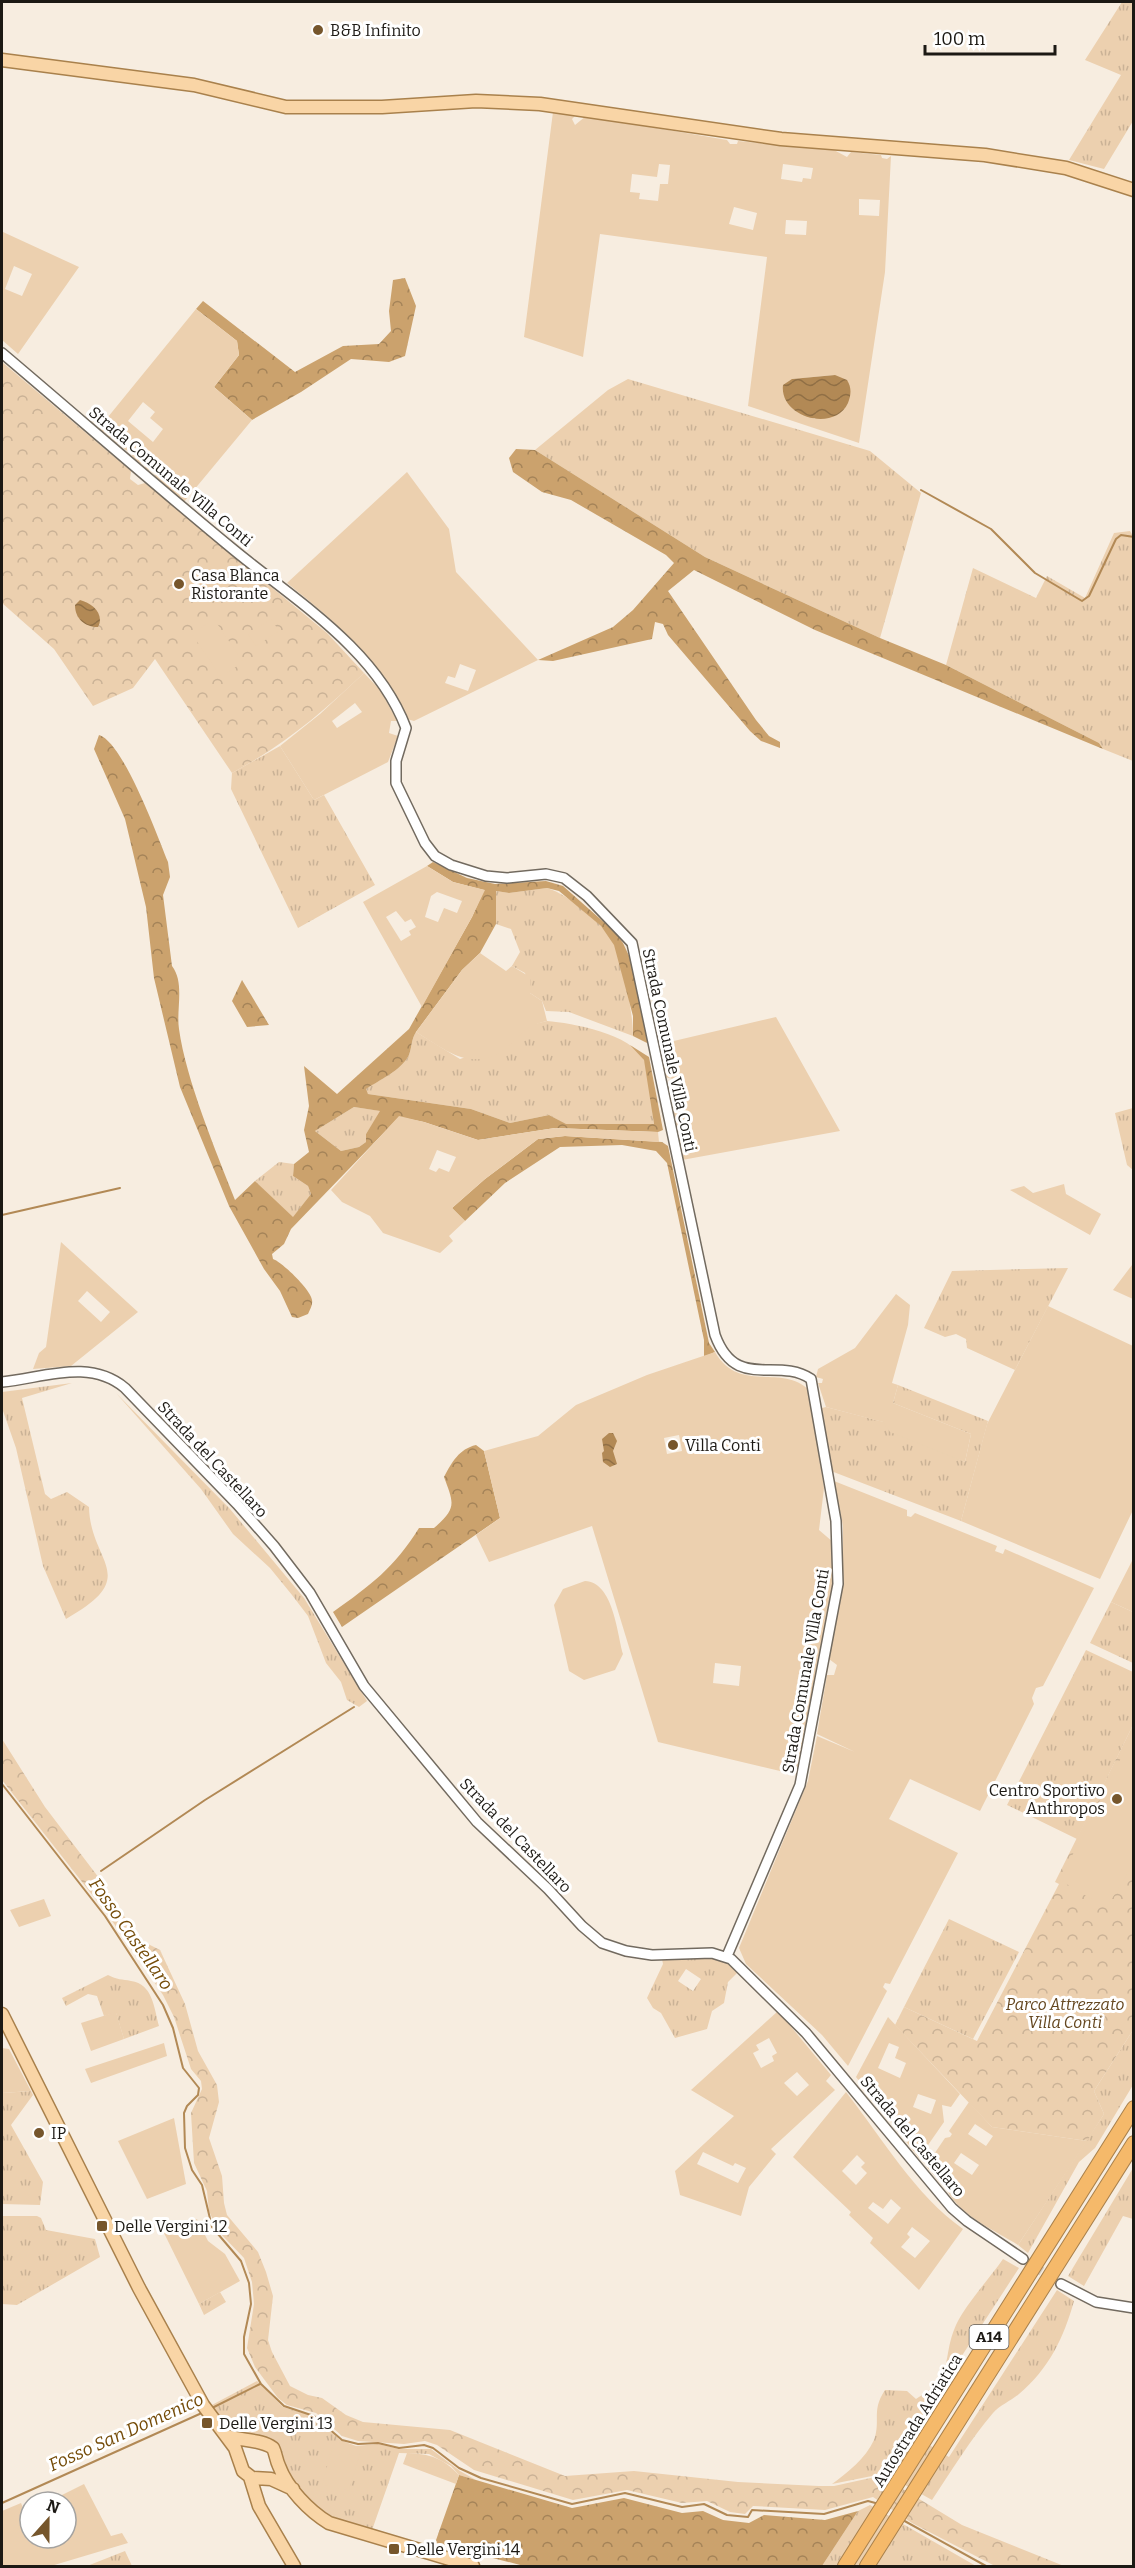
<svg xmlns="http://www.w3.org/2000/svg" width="1135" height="2568" font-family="Bitter,serif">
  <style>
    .grass { fill: url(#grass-tufts); fill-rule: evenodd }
    .forest { fill: url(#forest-crowns); fill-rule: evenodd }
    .park { fill: url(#park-crowns) }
    .garden { fill: #ecd0af; fill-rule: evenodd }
    .water { fill: url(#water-waves) }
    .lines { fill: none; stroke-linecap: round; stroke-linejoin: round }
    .stream { stroke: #b28955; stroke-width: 2 }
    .minor-tunnel { stroke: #d6cdc1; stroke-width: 9; stroke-dasharray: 9 4.5; stroke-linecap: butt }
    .minor-casing { stroke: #726a5f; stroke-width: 12 }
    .major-casing { stroke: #a9814c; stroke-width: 15 }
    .highway-casing { stroke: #a9814c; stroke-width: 16 }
    .minor { stroke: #fff; stroke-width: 9 }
    .major { stroke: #f9d5a6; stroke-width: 12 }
    .highway { stroke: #f5b96a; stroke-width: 14 }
    .poi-dot { fill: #76562c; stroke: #fff; stroke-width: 2 }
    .labels { text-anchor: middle; stroke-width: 6; stroke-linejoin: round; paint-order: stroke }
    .shield { fill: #fff; stroke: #605e5a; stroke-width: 1.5 }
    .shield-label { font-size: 15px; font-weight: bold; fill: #1c1914 }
    .poi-label { font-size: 16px; fill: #1c1914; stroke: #fff; text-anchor: start }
    .street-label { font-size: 16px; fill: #1c1914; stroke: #fff }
    .park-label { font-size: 16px; font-style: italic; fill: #64461e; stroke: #fff }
    .water-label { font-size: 18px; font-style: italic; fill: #744b07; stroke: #fff }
  </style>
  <defs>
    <pattern id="grass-tufts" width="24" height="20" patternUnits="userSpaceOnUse" patternTransform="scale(1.5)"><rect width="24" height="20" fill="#ecd0af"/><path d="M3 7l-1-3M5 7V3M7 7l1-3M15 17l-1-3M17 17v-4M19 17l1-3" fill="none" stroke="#cab296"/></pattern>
    <pattern id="forest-crowns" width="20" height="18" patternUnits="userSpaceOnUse" patternTransform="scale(1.5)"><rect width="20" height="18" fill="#cba26d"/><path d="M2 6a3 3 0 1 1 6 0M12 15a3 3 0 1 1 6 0" fill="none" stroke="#a48358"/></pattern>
    <pattern id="park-crowns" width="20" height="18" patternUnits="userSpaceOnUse" patternTransform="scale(1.5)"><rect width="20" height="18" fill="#ecd0af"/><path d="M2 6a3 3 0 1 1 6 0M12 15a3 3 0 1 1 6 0" fill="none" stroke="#cab296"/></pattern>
    <pattern id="water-waves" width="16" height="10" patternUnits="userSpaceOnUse" patternTransform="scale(1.5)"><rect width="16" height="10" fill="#b28955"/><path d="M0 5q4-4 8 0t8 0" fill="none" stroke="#906f45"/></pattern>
  </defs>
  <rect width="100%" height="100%" fill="#f7ede0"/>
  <path class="grass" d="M1122,2H1133V121L1104,169L1069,160L1121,75L1085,60Z
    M628,379L870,451L921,493L880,638L705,557L535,450L608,390Z
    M1130,531L1133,536V761L1103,749L1099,743L946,665L973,568L1036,598L1047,576L1085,598L1114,533Z
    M280,746L314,800L324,795L375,885L298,928L231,789L232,773Z
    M547,888C568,894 605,925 614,944C624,965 633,1013 633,1036L569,1012L546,1011L542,1001L530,993L525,973L512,966L520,952L511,929L496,924V891L509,893Z
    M547,1021C572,1023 632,1034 644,1060C650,1071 652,1110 654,1124H565L549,1115L510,1123L471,1109L368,1094L365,1089C379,1080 401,1071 409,1055C412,1047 411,1040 416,1032L460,1059L513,1041L526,1026Z
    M354,1107L381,1111L366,1134V1142L359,1147L341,1151L315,1131Z
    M1133,1108H1134L1133,1170L1127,1165L1115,1113Z
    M279,1162L294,1164L293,1176L308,1186L311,1194L293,1218L255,1181Z
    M1068,1268L1015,1370L967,1348L966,1339L956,1334L945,1337L924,1328L952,1271Z
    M72,1383L22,1398L45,1494L51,1499L67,1492L89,1507C90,1563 143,1576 66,1619L43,1566L16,1448L2,1408V1392Z
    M898,1385L988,1421L961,1521L831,1471L822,1408L826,1407L884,1422L965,1462L971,1434L893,1403Z
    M116,1393L230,1509L304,1598L367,1701L359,1707L347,1700L341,1682L326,1663L308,1616L292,1595L270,1568L233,1534L201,1489Z
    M1111,1602L1133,1612V1663L1090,1643Z
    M1086,1650L1133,1672V1725L1077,1839L1007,1805Z
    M949,1919L1019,1952L973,2039L904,2007Z
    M711,1958L725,1961L737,1973L728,1982L724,2003L712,2011L707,2029L675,2038L661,2013L653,2008L647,1998L663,1964L662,1959ZM686,1969L701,1979L693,1991L678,1981Z
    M108,1975C117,1980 122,1979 131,1981C153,1984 154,2008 159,2026L124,2039L116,2013L104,2016L97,1996L88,1994L66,2006L62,1998Z
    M1133,2030V2085L1095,2148L1079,2162L1028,2253L1018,2245L1104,2114L1094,2091Z
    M31,2091L33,2095L11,2125L43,2182L40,2205L2,2204V2093Z
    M1133,2168V2219L1123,2216L1084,2286L1068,2276Z
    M2,2216H37L41,2218L46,2230L95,2239L100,2257L17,2305L2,2304Z
    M1003,2259L1019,2268L911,2434L949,2457L1057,2290L1074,2301C1064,2337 1049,2369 1019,2394C1011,2401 1000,2405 993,2413C970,2440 952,2470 932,2500L889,2476L877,2475L832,2484C847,2473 866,2458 874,2440C881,2420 871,2411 885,2390L907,2391L916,2399C956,2376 941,2359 956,2325C966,2304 989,2279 1003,2259Z
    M220,2292L226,2302L204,2315L199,2304Z
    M257,2381L283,2407L313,2416L340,2440L356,2446L378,2444L399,2449H431L460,2471L476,2480L459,2475L451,2466L429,2454L399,2453L371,2533C332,2520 311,2507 287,2472C281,2462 284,2451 275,2443C266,2434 256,2437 245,2434C231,2432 218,2417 210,2406Z
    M870,2505L976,2566H822L858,2511Z
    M125,2551L132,2566H87Z"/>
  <path class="forest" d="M405,278L416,306L405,356L389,362L351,359L301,392L252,420L214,387L239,355L237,341L196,309L203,301L295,372L343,346L379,344L391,331L389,311L393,280Z
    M516,449L535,450L705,557L880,638L946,665L1099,743L1103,749L815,630L694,570L668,591L756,720L769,736L780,742V748L761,741L750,731L668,635L663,624L655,622L652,639L553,661L538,660L613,627L633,610L674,563L666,555L571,500L542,492L513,472L509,458Z
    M99,735C123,742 157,835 168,862L170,877L163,895L172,966C185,983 176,1009 179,1029C186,1080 216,1151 235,1200L255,1181L293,1217L311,1194L308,1186L293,1176L294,1164L309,1152L304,1130L309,1106L304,1066L337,1094L409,1029L472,917L484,890L453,882L427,866L433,862L467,878L495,884L546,881L563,886L615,932L623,943L630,958L649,1044L633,1036V1016L614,945L601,926L559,891L547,888L509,893L496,891V924L480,953L462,970L416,1032C411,1040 412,1047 409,1055C401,1071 379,1080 366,1089L368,1094L471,1109L510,1123L549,1115L566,1124H654L644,1060L630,1045L649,1057L663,1130L658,1132L555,1128L478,1140L424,1122L399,1117L291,1229L284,1244L272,1254L273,1259C282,1262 311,1290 312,1300C313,1305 310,1309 308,1314L298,1318L292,1317L280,1291L264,1269L229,1206L180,1087L154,978L146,907L125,819L94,749ZM354,1107L380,1111L366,1134V1142L359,1147L341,1151L315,1131Z
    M242,980L269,1025L247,1027L232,1001Z
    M565,1136L662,1142L668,1146L709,1343L715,1352L704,1357V1340L667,1163L656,1151L622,1145L560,1147L505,1183L465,1221L452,1208L485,1179L538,1139Z
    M476,1445L484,1451L500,1518L342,1627L333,1612C371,1585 394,1568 419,1528H434C457,1508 454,1504 444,1477C452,1462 459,1449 476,1445Z
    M459,2475L572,2508L624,2498L682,2513L703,2511L723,2520L749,2523L764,2515L825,2520L858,2511L822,2566H524L435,2543Z"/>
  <path class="park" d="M2,362L131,471L130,479L138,485L145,483L327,633L364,673C322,713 284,745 232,773L155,659L133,688L93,706L54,649L2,603Z
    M1133,1725V2030L1094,2091L1104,2114L1087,2141L992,2127L895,2025L904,2007L977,2041L1059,1884L1055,1882Z
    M2,1739L45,1807L99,1878L140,1940L160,1950L185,2004L198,2051L217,2085L219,2102L209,2138L222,2176L224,2203L227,2215L258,2252L266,2272L273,2296L268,2340L272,2352L290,2386L308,2395L322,2398L346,2415L363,2422L450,2430L565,2476L634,2471L738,2482L819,2486H834L875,2477L888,2480L962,2525L1064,2566L993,2565L912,2523L873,2497L825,2510L753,2506L745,2514L730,2512L707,2501L682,2503L627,2490L573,2500L474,2470L437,2445L425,2441L404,2444L358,2441L342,2436L316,2413L287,2405L278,2398L255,2367L247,2348L254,2304L252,2282L244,2258L218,2231L209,2211L207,2191L194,2163L191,2113L202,2089L201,2081L191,2069L174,2017L163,1995L108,1915L2,1780Z"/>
  <path class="garden" d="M553,112L576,115L572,119L575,125L586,116L727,140L730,144H737L738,141L834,150L847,157L851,152L881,155L882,158L887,159L891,156L885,272L859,443L748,406L767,257L600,234L583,357L524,337ZM659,164L670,165L668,184H660L658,201L639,199L640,193L630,192L632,174L657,177ZM783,164L813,168L811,179L803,178L802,182L781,179ZM859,199L880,200L879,216L859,215ZM734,207L757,213L753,230L729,224ZM786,220L807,221L806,235L785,234ZM835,375L815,419L793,408L792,379Z
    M3,232L79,267L18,354L2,340ZM14,266L32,274L22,296L5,289Z
    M196,309L237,341L239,355L214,387L252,420L184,502L155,476L153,469L151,468L148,470L145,468L146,464L144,461L140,464L132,456V452L125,450L121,443H117L99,428ZM143,402L155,412L150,418L163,429L153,442L128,421Z
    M407,472L449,529L456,572L538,660L414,721L407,719C373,654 343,628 287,583ZM460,664L476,670L468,691L445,683L448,676L455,678Z
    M214,619L243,662L221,677L192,634Z
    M271,619L279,631L256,646L248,634Z
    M364,673L381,691L397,721H391L389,733L398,736L388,762L314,800L280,746L320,714ZM355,703L362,712L337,728L332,721Z
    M427,866L453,882L485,890L472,917L422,1007L363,902ZM437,892L462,901L457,913L444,908L438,922L425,917L431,896ZM396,911L405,922L411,919L416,927L409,931L411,935L401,941L386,917Z
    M480,953L506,971L512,966L530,977V993L542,1001L547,1021C524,1027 529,1027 513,1042C476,1076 450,1053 416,1032L462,970Z
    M776,1017L840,1131L682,1160L678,1138L686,1137L684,1129L676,1130L669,1094L674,1085L673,1079L665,1077L661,1044Z
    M399,1116L424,1122L478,1140L555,1128L658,1132L659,1142L565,1136L538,1139L485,1179L452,1208L465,1221L449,1236L453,1241L440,1253L383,1233L370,1216L342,1202L331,1190ZM437,1150L456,1157L449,1172L439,1168L436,1172L429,1169Z
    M1064,1184L1066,1194L1101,1214L1090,1235L1010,1190L1024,1186L1033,1193Z
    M61,1242L138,1312L71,1366L33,1369L39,1353L46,1347ZM87,1291L110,1312L101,1322L78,1301Z
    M1132,1265L1134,1266L1133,1299L1113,1290Z
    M896,1294L910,1305L908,1325L892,1383L898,1385L893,1403L971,1434L965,1462L890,1432L883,1422L826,1407L818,1383H822L823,1379L816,1377L818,1369L855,1348Z
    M1048,1306L1133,1346V1510L1100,1579L961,1521L987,1424Z
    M715,1352C739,1394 781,1363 809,1390L824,1488L819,1530L833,1542L832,1592L797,1775L658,1742L592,1526L489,1562L476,1535L500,1518L484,1451L538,1436L576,1405L647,1375ZM679,1435L682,1451L667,1454L664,1438ZM715,1663L741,1666L739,1686L713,1683Z
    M834,1481L907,1510V1516L911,1517L915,1513L997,1546L995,1551L1003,1554L1005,1549L1094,1588L1043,1686L1036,1688L1032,1698L1034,1704L980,1811L910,1779L889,1819L958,1853L890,1984L885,1983L883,1987L887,1991L848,2066L822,2035L746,1964L739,1948L808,1781L817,1736L855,1752L817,1734L827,1675H834L837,1665L829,1659L843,1581V1526Z
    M1133,1559H1134L1133,1612L1111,1602Z
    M585,1581C613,1582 617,1632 623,1654L615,1670L584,1680L569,1671L554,1605L563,1589Z
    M1133,1734V1865L1106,1908L1060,1880Z
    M44,1899L51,1916L19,1927L10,1910Z
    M778,2011L831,2075L826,2081L835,2090L771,2149L776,2154L749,2187L741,2216L680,2195L675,2171L734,2116L691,2090ZM769,2038L777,2053L772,2056L774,2061L761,2068L753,2053L759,2050L756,2045ZM797,2072L809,2085L797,2096L784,2083ZM703,2152L733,2166L735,2163L746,2168L738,2183L697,2164Z
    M116,2012L124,2039L91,2051L81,2023Z
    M888,2017L960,2094L951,2107L942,2105L944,2122L919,2158L856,2077ZM889,2043L899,2047L895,2058L906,2063L900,2078L878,2068ZM918,2094L936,2100L931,2114L913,2107Z
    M164,2043L167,2056L91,2083L85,2069Z
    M2,2048L9,2049L31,2091L2,2093Z
    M846,2092C882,2138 915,2195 963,2229L919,2290L870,2243L873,2238L849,2215L851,2212L793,2157ZM857,2155L865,2163L861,2167L867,2173L856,2185L842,2171ZM891,2199L901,2208L888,2224L868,2208L873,2202L883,2209ZM912,2227L930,2241L915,2258L901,2247L910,2237L907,2234Z
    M969,2102L992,2127L1087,2141L1018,2245C996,2231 961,2216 948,2192C946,2187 947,2183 943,2179L939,2181L926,2166L945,2138L950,2137L952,2134L949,2131ZM975,2124L993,2136L986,2146L968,2134ZM961,2153L979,2165L972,2175L954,2163Z
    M174,2118L186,2184L147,2199L118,2141Z
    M197,2219L208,2241L225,2254L240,2281L199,2304L164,2233Z
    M334,2441L361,2450L349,2490L322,2485Z
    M407,2453C430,2454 443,2458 459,2475L456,2484L403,2464Z
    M84,2484L111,2536L122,2533L128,2543L51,2566H2V2511L21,2503L25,2513L30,2511V2538H66V2502H48Z"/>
  <path class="water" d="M835,375L847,380C852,388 851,395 848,403C834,433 779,417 783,385L792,379Z
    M80,600C92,603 105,614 98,627C85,627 75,619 75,605Z
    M609,1433H613L617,1441L613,1451L617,1464L610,1467L603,1462L602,1453L604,1451L602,1439Z"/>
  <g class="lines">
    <path class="stream" d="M921,490L991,529L1035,573L1082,601L1089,596L1116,539L1121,535L1134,537
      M2,1215L120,1188
      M2,1784L105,1916L135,1962L163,2005L173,2028L183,2068L199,2088L198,2095L187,2106L184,2113L185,2148L192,2170L202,2185L212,2227L241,2261L249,2283L251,2304L244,2337V2354L261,2384L284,2406L314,2416L342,2440L358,2444L378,2443L399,2448L424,2445L433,2448L459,2468L481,2478L572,2504L625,2493L682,2507L704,2504L727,2515L748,2517L752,2510L824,2514L868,2501L879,2504
      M101,1871L205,1800L354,1707
      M212,2408L260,2384
      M2,2503L204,2412
      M901,2519L986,2566"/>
    <path class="minor-tunnel" d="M1023,2259L1061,2284"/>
    <g class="minor-casing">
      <path id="minor" d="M2,353C79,418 156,486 234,550C296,601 376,649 406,728L396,761V783L425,843L435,856L451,865L486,876L507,878L546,874L564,878L587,896L632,943L715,1335C736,1392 777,1356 811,1379L836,1521L838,1584L800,1785L727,1956
        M2,1382C44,1378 89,1358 125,1388L237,1504L274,1546L310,1593L364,1686L477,1822L548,1889L582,1926L602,1943L626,1951L652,1955L712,1953L731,1959L806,2033L952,2208L967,2221L1023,2259
        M1061,2284L1096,2302L1134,2308"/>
    </g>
    <g class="major-casing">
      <path id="major" d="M2,60L194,85L286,107H382L476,101L540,104L781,139L985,155L1066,168L1134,190
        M2,2014L139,2288L203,2405L235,2448L243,2471L252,2478L271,2479L293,2489
        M227,2436C242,2441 261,2439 273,2448C276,2454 276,2460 279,2466C287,2488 309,2511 329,2523L473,2566
        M250,2477L259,2506L294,2566"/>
    </g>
    <g class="highway-casing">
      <path id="highway" d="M845,2566L1134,2108
        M867,2566L1134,2143"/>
    </g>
    <use href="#minor" class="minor"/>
    <use href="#major" class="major"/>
    <use href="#highway" class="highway"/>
  </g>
  <g class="poi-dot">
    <circle cx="318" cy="30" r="6"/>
    <circle cx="179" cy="584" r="6"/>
    <circle cx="673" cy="1445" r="6"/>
    <circle cx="1117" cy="1799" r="6"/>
    <circle cx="39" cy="2133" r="6"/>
    <rect x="96" y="2220" width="12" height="12" rx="3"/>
    <rect x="201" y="2417" width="12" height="12" rx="3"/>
    <rect x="388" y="2543" width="12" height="12" rx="3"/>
  </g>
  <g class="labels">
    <rect class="shield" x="969.5" y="2325" width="39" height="24" rx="4.5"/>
    <g class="shield-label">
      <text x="989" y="2342">A14</text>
    </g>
    <g class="poi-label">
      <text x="330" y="36">B&amp;B Infinito</text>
      <text x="191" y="581">Casa Blanca<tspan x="191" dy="18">Ristorante</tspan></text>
      <text x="685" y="1451">Villa Conti</text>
      <text x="1105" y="1796" text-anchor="end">Centro Sportivo<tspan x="1105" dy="18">Anthropos</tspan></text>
      <text x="51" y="2139">IP</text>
      <text x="114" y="2232">Delle Vergini 12</text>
      <text x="219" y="2429">Delle Vergini 13</text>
      <text x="406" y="2555">Delle Vergini 14</text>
    </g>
    <g class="street-label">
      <text transform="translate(171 476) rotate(40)" y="6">Strada Comunale Villa Conti</text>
      <text transform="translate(670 1050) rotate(78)" y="6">Strada Comunale Villa Conti</text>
      <text transform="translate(213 1459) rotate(47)" y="6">Strada del Castellaro</text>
      <text transform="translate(805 1671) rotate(-80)" y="6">Strada Comunale Villa Conti</text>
      <text transform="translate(516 1835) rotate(46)" y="6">Strada del Castellaro</text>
      <text transform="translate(913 2136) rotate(50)" y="6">Strada del Castellaro</text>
      <text transform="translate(917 2420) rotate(-58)" y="6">Autostrada Adriatica</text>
    </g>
    <g class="park-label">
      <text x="1065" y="2010">Parco Attrezzato<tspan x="1065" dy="18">Villa Conti</tspan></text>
    </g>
    <g class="water-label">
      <text transform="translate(131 1934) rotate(55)" y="6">Fosso Castellaro</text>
      <text transform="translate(126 2432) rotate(-24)" y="6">Fosso San Domenico</text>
    </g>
  </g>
  <rect width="1135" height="2568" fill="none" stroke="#1c1914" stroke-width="6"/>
  <g transform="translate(48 2520) rotate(21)"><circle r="28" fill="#ffffff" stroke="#a4a3a1" stroke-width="1.5"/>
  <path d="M0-4.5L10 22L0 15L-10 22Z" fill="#76562c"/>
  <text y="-9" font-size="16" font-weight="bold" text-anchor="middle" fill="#1c1914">N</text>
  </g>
  <path d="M925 45v9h130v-9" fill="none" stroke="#1c1914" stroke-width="3"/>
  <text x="934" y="45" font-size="18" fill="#1c1914" stroke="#ffffff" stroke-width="4.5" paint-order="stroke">100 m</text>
</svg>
